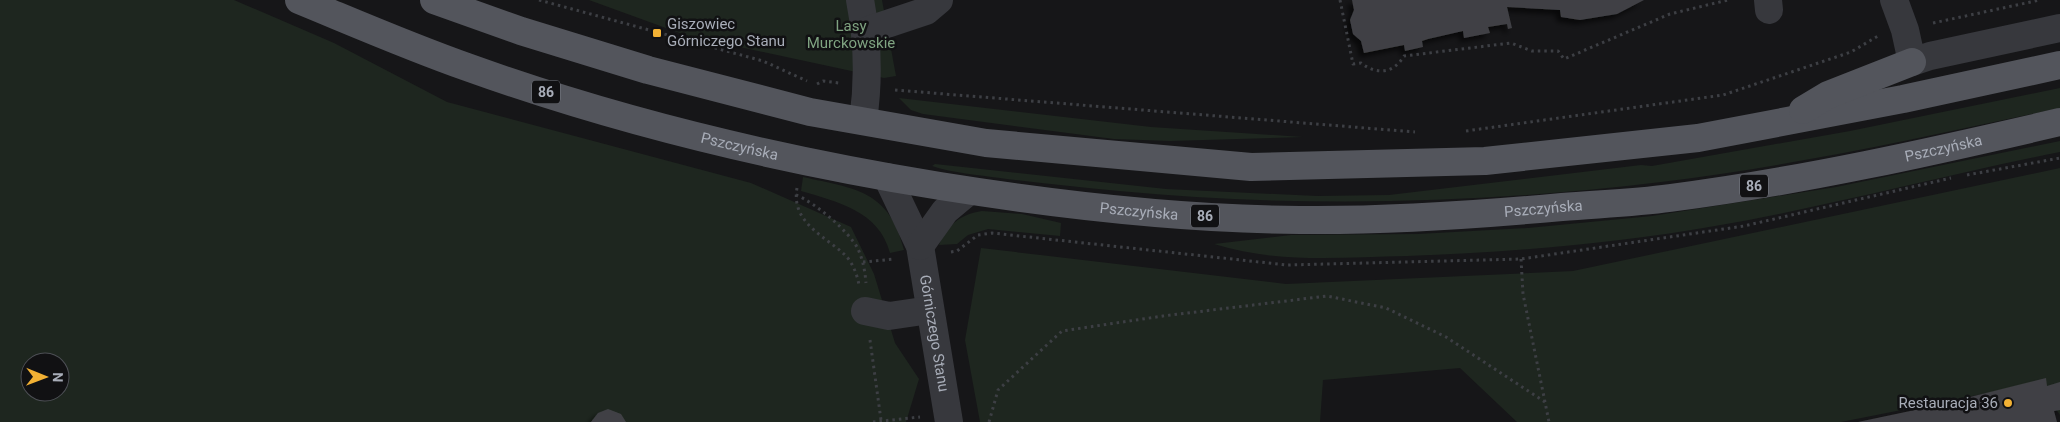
<svg xmlns="http://www.w3.org/2000/svg" width="2060" height="422" font-family="Roboto,sans-serif">
  <style>
    .green { fill: #1e261f; fill-rule: evenodd }
    .building { fill: #404145; filter: url(#shadow) }
    .lines { fill: none; stroke-linecap: round; stroke-linejoin: round }
    .path { stroke: #3d3f44; stroke-width: 3; stroke-dasharray: 2.5 4; stroke-linecap: butt }
    .minor { stroke: #37383d; stroke-width: 28 }
    .major { stroke: #53555c; stroke-width: 28 }
    .poi-dot { fill: #f2b134; stroke: #111113; stroke-width: 2 }
    .labels { text-anchor: middle; stroke-width: 5; stroke-linejoin: round; paint-order: stroke }
    .shield { fill: #111113; stroke: #7b7e86; stroke-width: 1 }
    .shield-label { font-size: 14px; font-weight: bold; fill: #a8adb8 }
    .poi-label { font-size: 15px; fill: #a8adb8; stroke: #111113; text-anchor: start }
    .park-label { font-size: 15px; fill: #7fa381; stroke: #111113 }
    .street-label { font-size: 15px; fill: #a8adb8; stroke: #111113 }
  </style>
  <defs>
    <filter id="shadow"><feDropShadow dx="-4.5" dy="4.5" stdDeviation="2.5" flood-color="#0009"/></filter>
  </defs>
  <rect width="100%" height="100%" fill="#161618"/>
  <path class="green" d="M0,0H234L334,43L447,102L751,183L851,227L874,274L895,343L919,379L906,422H0ZM30,362H60V392H30Z
    M589,0H882L896,76L884,78L688,36Z
    M2060,88V108C1928,136 1795,166 1661,182C1480,204 1300,208 1119,191C1079,187 1039,183 1000,178C978,175 953,173 932,166L935,164L1166,189L1317,196L1389,195L1641,165L1652,166L1850,131Z
    M899,98L1151,127L1303,137L1170,141L1114,139L923,114L911,110Z
    M2060,141V152C1945,175 1831,206 1715,226C1613,244 1510,252 1407,256C1342,257 1277,264 1214,244L1291,235L1418,234L1528,228L1652,216L1836,187Z
    M2060,168V415L2038,383L1841,422H1517L1460,368L1323,380L1320,422H980L965,340L981,248L1286,284L1573,271Z
    M803,177C856,189 889,190 904,250L890,253C879,211 838,202 801,191Z
    M982,211L1022,214L1061,223L1060,236L988,229L968,235L957,244L939,245C947,225 961,214 982,211Z"/>
  <path class="building" d="M1352,0H1644L1617,14L1580,20L1561,17L1560,10L1507,7L1512,28L1508,29L1507,24L1488,27L1490,33L1464,38L1463,31L1428,39L1422,41L1423,47L1405,51L1404,45L1364,53L1361,41L1353,34L1350,20L1354,10Z
    M2046,378L2047,386L2060,382V410L2054,411L2057,422H1858L1934,406Z
    M608,409L621,414L626,422H591L598,413Z"/>
  <g class="lines">
    <path class="path" d="M539,0L763,61L807,81
      M1340,0L1353,64L1361,63C1377,75 1393,74 1404,56L1511,43L1532,51H1558L1564,59L1670,14L1728,0
      M1933,23L2040,0
      M817,84L823,81L839,83
      M895,90L1415,132
      M1466,131L1723,95L1851,52L1878,36
      M1967,175L2060,158
      M797,188C791,222 823,235 844,254C852,261 857,274 859,285
      M796,195C814,202 849,231 858,249C863,260 865,271 866,283
      M951,252L957,251L978,235L992,233L1287,265L1521,259L1744,226L1951,178
      M1521,259L1523,294L1545,402
      M863,262L895,259
      M870,340L881,420
      M873,422L920,417
      M989,422L998,390L1062,331L1163,316L1327,296L1386,308L1446,337L1545,402L1549,422"/>
    <g class="minor">
      <path d="M860,0C868,41 869,80 863,121"/>
      <path d="M1768,0L1769,10"/>
      <path d="M1894,0L1905,30L1912,62L1930,56L2060,28"/>
      <path d="M866,31L926,11L939,0"/>
      <path id="s1" d="M887,177L920,246L949,422"/>
      <path d="M920,246L945,211L969,191"/>
      <path d="M865,311L889,316L930,310"/>
    </g>
    <g class="major">
      <path id="s2" d="M299,0C355,23 410,47 467,67C620,122 780,160 940,186C1059,205 1179,219 1300,220C1387,221 1474,215 1562,207C1598,204 1634,203 1670,198C1802,181 1931,152 2060,122"/>
      <path d="M434,0L521,31L648,70L810,112L986,143L1251,167L1485,161L1698,138L1903,99L2060,65"/>
      <path d="M1803,110L1828,95L1912,62"/>
    </g>
  </g>
  <g class="poi-dot">
    <rect x="652" y="28" width="10" height="10" rx="2.5"/>
    <circle cx="2008" cy="403" r="5"/>
  </g>
  <g class="labels">
    <g class="shield">
      <rect x="532" y="80.5" width="28" height="23" rx="4"/>
      <rect x="1740" y="174.5" width="28" height="23" rx="4"/>
      <rect x="1191" y="204.5" width="28" height="23" rx="4"/>
    </g>
    <g class="shield-label">
      <text x="546" y="97">86</text>
      <text x="1754" y="191">86</text>
      <text x="1205" y="221">86</text>
    </g>
    <g class="poi-label">
      <text x="667" y="29">Giszowiec<tspan x="667" dy="17">Górniczego Stanu</tspan></text>
      <text x="1998" y="408" text-anchor="end">Restauracja 36</text>
    </g>
    <g class="park-label">
      <text x="851" y="31">Lasy<tspan x="851" dy="17">Murckowskie</tspan></text>
    </g>
    <g class="street-label">
      <text dy="5" stroke="none"><textPath href="#s2" startOffset="465">Pszczyńska</textPath></text>
      <text dy="5" stroke="none"><textPath href="#s2" startOffset="1680">Pszczyńska</textPath></text>
      <text dy="5" stroke="none"><textPath href="#s2" startOffset="1275">Pszczyńska</textPath></text>
      <text dy="5" stroke="none"><textPath href="#s2" startOffset="870">Pszczyńska</textPath></text>
      <text dy="5" stroke="none"><textPath href="#s1" startOffset="165">Górniczego Stanu</textPath></text>
    </g>
  </g>
  <g transform="translate(45 377) rotate(91)"><circle r="24" fill="#111113" stroke="#4d4f55"/>
  <path d="M0-4L9 19L0 12L-9 19Z" fill="#f2b134"/>
  <text y="-8" font-size="14" font-weight="bold" text-anchor="middle" fill="#a8adb8">N</text>
  </g>
</svg>
